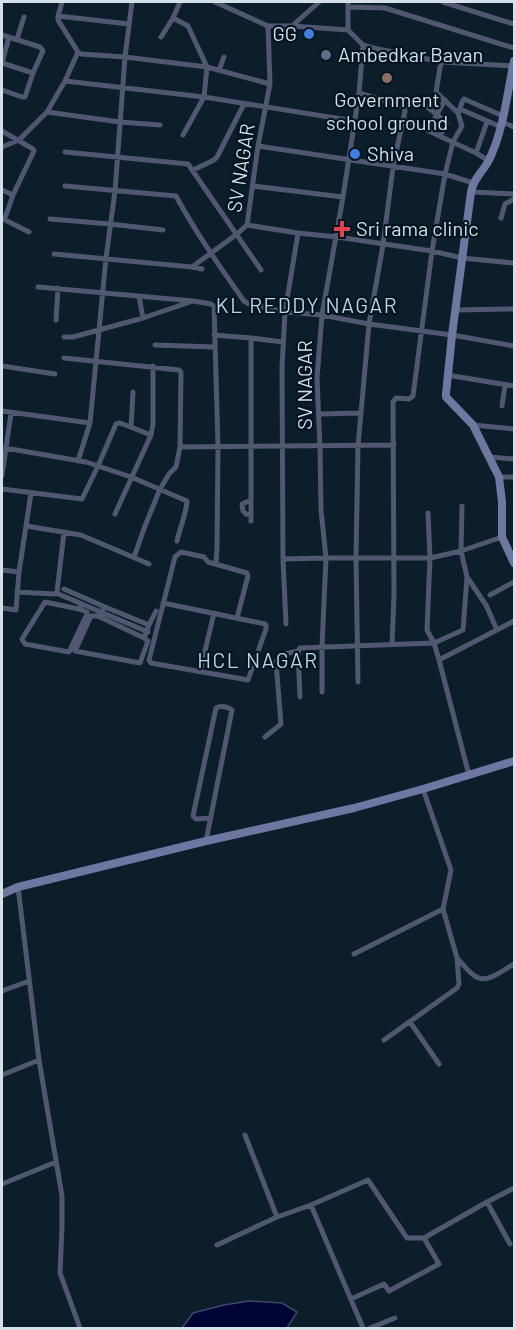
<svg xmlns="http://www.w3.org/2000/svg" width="516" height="1330" font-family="Barlow,sans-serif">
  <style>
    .water { fill: #000435; stroke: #40466b; stroke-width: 1.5 }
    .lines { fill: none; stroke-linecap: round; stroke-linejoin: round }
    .street { stroke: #515671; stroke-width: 5 }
    .secondary { stroke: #7076a2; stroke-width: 8 }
    .shop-dot { fill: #3f7fe0; stroke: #041521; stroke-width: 2 }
    .service-dot { fill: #5c6f8a; stroke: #041521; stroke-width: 2 }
    .education-dot { fill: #8d6e63; stroke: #041521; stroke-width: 2 }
    .health-dot { fill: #e0444e; stroke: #041521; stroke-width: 2 }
    .labels { text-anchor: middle; stroke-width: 4.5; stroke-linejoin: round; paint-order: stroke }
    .poi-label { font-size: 20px; fill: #d4dfe8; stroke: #041521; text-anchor: start }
    .street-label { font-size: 20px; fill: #d4dfe8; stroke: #041521 }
    .neighbourhood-label { font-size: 21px; letter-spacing: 1.5px; fill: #bdd3e5; stroke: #041521 }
  </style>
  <rect width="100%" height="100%" fill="#0c1e2a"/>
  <path class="water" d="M249,1301L282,1303L297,1312L287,1328H182L193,1313L224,1305Z"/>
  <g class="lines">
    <path class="street" d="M62,2L58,16V20L78,52L81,54L125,57L207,67L270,84
      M215,2L268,26H292L348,30L363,45L373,48L441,62L513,66
      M348,2V30
      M443,2L514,24
      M349,7L385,8L514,48
      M58,16L129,24
      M173,18L188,26L207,67L204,97L183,135
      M268,26L270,84L258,146L247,225L298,233L337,237L432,251L462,258L514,263
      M292,26L319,2
      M2,35L40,47L43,51L33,73L2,63
      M161,37L173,18L180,2
      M17,39L24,17
      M2,63L9,37
      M219,70L224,57
      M65,81L204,97L354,121
      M2,90L22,97H25L33,73
      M405,108C407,106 409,102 412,101C420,99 441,118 447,123L440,136
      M460,109L501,127
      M47,112L120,122L160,125
      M458,113L463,100L464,99L503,116
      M403,119L476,153L489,161
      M502,122L514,127
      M428,130L445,100
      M2,131L33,149L34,151L13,195L5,218V220L29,232
      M258,146L445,174L473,183
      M2,147L19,140L47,112L65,81L78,52
      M65,152L188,164L261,270
      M476,153L487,122
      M193,170L214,160L217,157L244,104
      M65,186L176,196C196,233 220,267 244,301L249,304L285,312L322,315L369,324L452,335L514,346
      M253,186L343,197
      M2,190L13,195
      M471,192L514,194
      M501,218L505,204L514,199
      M50,219L110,224L163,230
      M54,254L192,267L202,269
      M192,267L237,234L247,225
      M38,287L193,301L211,304L214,306L218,447L217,547L216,564
      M139,296L143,318
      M456,310L514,309
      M56,320L58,288
      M214,335L251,338L283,342
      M64,337H73L143,318L190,302
      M155,345L215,347
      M64,358L179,370L181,372L180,447L176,467L169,474L160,489L145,526L134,557
      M2,366L55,374
      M447,375L514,386
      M502,406L505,385
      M2,411L90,423
      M319,414L361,413
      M473,425L514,429
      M131,427L133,392
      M180,447L394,445
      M5,448L86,462L131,477L187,501C186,515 180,527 177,541
      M490,457L514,459
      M78,461L90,423L106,258L115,191L125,57L132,2
      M2,476L11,413
      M499,477H514
      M2,489L82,499L98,466L116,424L120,423L151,435
      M428,513L430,558L427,630L434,643L439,660
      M115,514L151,435L153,424V366
      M251,515L246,514L243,511L242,504L251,500
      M251,521V338
      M26,526L81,535L149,564
      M283,559L326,558H430L461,551L502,537
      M2,570L19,572
      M467,577L486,605L497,630
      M64,589L105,607
      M17,592L54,594L57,592L64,532
      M56,593L148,632
      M490,595L514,582
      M163,603L265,624L266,625V629L248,680L151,663L149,660L175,557L181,552L204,557L208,562L247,573L248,576L237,618
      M2,608L16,610L19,572L31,493
      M79,609L87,612V614L69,652L25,644L22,639L45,602L79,609L82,604
      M98,616H91L75,651L140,663L148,641L144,638
      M286,624L283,559L282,367L285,312L298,233
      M149,625L144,638L98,616L105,607L149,625L156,611
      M392,645L394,595L393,402L396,398L409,399L413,396L432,251L445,174L453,142L462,126L458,113L436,92L441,62
      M200,672L214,613
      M358,682L356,558L358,446L369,324L383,245L393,167L405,111L403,106L359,93
      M322,692V646L326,558L321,510L320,447L317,378L322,315L343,197L359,93L363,45
      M300,697L298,651L300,648L434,643L463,630L467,577L461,551L462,506
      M265,737L281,724L276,662L280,655L298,651
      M469,775L439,660L514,621
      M206,841L232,710C228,707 221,705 216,708L193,816L196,819L210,818
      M18,887L39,1060L62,1196V1227L60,1273L80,1328
      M354,954L443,909
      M457,958C463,964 471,976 479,978C489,982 505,969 514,964
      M2,991L29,981
      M410,1022L439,1064
      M384,1040L457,988L459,984L457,958L443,909L451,870L423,789
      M2,1075L39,1060
      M245,1135L277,1217
      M2,1184L56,1162
      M487,1202L510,1244
      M311,1205L363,1328
      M217,1245L277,1217L311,1205L368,1180L407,1238H424L487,1202L514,1188
      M351,1299L384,1284L389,1291L439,1264L424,1238
      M370,1328L395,1318"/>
    <path class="secondary" d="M514,61C507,94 504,129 489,160C483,172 474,177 471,192L452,335L446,394V397L473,425L499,477L502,502V537L514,563
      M2,894L18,887L206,841L354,808L423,789L514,761"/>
  </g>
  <g class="shop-dot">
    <circle cx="309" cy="34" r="6"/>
    <circle cx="355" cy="154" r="6"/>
  </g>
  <circle class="service-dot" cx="326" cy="55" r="6"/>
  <circle class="education-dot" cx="387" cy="78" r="6"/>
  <path class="health-dot" d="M339 220h6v6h6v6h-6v6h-6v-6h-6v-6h6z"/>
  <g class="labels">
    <g class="poi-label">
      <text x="297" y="41" text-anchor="end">GG</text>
      <text x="338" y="62">Ambedkar Bavan</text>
      <text x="387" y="107" text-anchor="middle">Government<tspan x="387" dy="23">school ground</tspan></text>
      <text x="367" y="161">Shiva</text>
      <text x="356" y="236">Sri rama clinic</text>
    </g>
    <g class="street-label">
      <text transform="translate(241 168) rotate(-81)" y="7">SV NAGAR</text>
      <text transform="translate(305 385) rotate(-90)" y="7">SV NAGAR</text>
    </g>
    <g class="neighbourhood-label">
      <text x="307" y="313">KL REDDY NAGAR</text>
      <text x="258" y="668">HCL NAGAR</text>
    </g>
  </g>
  <rect width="516" height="1330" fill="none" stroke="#d4dfe8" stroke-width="6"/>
</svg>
